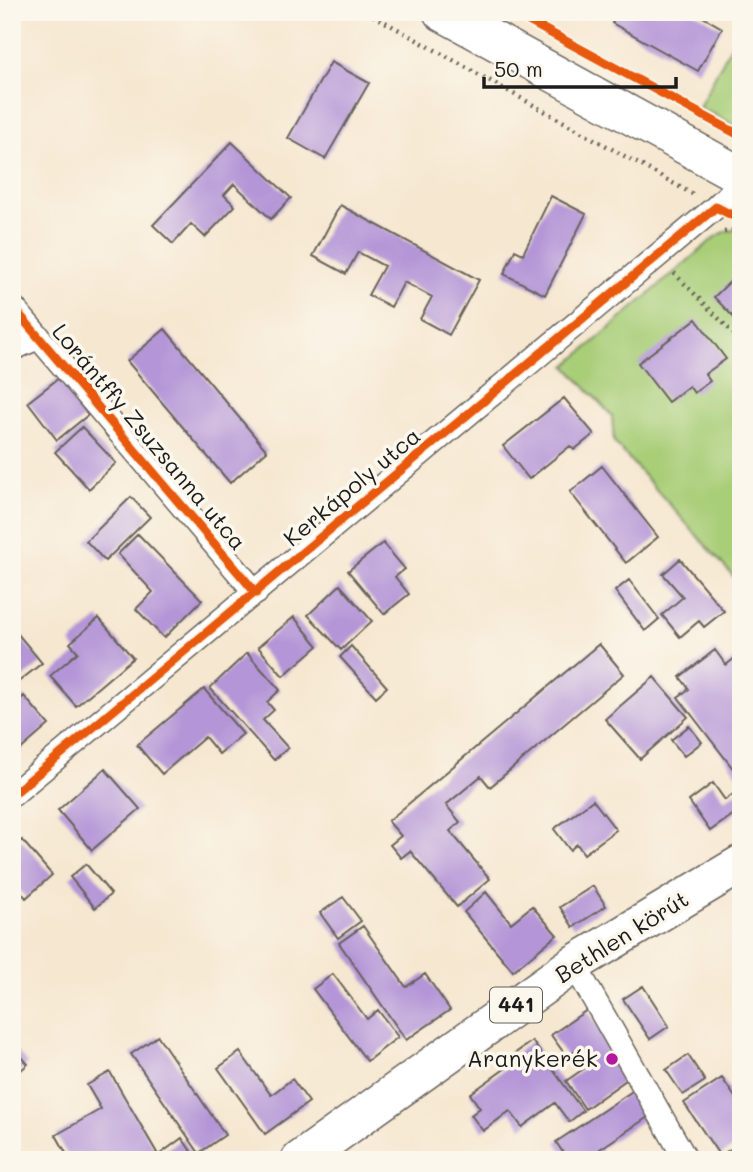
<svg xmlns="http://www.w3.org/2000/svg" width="753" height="1172" font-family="Mali,sans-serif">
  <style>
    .green { fill: #a9ce78; stroke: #62754a; stroke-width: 2 }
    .building { fill: #b495d7 }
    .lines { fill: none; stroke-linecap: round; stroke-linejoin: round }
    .street-casing { stroke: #68635b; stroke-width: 26 }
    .primary-casing { stroke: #68635b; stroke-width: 40 }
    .path { stroke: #68635b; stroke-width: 4.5; stroke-dasharray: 2 5; stroke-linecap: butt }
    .street { stroke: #fff; stroke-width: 23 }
    .primary { stroke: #fff; stroke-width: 37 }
    .cycleway-casing { stroke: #fbf7ec; stroke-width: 13 }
    .cycleway { stroke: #e8590c; stroke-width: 9 }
    .poi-dot { fill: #b5179e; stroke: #fbf7ec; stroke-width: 2.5 }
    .labels { text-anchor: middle; stroke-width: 7; stroke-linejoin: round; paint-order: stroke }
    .shield { fill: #fbf7ec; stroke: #5f5e5a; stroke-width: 2 }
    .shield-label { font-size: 21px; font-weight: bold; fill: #1c1c1c }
    .street-label { font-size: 23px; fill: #1c1c1c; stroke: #fbf7ec }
    .poi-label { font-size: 23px; fill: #1c1c1c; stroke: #fbf7ec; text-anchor: end }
  </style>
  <rect width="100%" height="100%" fill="#fbf7ec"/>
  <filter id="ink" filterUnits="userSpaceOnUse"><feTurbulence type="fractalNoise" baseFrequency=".0143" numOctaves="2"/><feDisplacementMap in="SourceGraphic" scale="14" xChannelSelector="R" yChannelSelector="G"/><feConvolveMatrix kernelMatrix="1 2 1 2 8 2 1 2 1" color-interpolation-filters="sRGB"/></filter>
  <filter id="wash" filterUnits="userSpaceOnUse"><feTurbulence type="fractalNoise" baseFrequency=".00686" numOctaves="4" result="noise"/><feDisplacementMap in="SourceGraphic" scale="28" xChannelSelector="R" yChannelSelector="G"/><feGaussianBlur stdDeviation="1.57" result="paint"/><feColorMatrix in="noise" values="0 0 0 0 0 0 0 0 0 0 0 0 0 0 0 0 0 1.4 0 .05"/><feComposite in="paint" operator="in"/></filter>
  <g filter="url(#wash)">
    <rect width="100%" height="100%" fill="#f6e7d0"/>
    <path class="green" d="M741,26V128L699,107Z
      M741,229V585L614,442L612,416L566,366L714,238L726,231Z"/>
    <g id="blocks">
      <path class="building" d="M617,12H694L722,28L698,71L612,23Z
        M331,62L369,83L325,159L288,138Z
        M232,142L291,198L271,219L234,184L224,195L235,206L205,237L191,224L173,244L153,225Z
        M551,196L586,214L545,295L504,274L515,250L523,254Z
        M340,205L479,280L449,335L420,319L432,297L404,282L391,307L368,295L384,266L358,252L346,274L313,256Z
        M741,271V325L714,297Z
        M696,319L726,359L705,374L710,381L694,393L689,386L668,402L638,363Z
        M165,329L267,451L230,483L127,361Z
        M59,378L88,415L57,440L28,402Z
        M564,398L594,434L574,450L570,446L529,479L503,446Z
        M82,427L116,463L89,489L55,452Z
        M602,466L658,537L626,563L570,492Z
        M131,497L150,517L105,561L86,541Z
        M138,534L202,600L164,638L136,609L153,592L118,554Z
        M383,543L405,569L395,577L409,594L384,614L348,571Z
        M680,559L724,611L704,627L699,621L680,637L662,615L683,597L663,574Z
        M629,580L659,619L645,631L615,591Z
        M340,585L372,621L341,650L308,615Z
        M294,617L318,646L283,676L258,647Z
        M99,618L133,658L76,706L50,676L78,652L70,643Z
        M12,627L42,663L12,687Z
        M599,644L624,674L490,787L481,776L446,805L460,822L450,831L490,879L457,907L410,851L401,858L390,845L401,836L388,821Z
        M351,646L387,687L376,697L340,657Z
        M715,650L726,665L741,653V779L678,697L689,689L680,677Z
        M247,653L280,690L267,702L274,710L263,720L288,748L274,760L210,688Z
        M654,677L688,717L640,759L605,719Z
        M204,689L243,734L219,754L205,737L162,774L137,745Z
        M24,696L49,725L12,757V707Z
        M689,726L702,742L684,756L671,740Z
        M105,769L140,809L92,850L58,810Z
        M713,783L725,800L736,792L741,799V809L710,831L689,801Z
        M593,800L616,830L584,854L577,844L570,850L554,829Z
        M22,840L52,875L26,898L12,881V848Z
        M86,864L111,894L95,908L70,877Z
        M593,886L606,906L573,927L560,907Z
        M486,892L511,923L532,906L557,935L513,971L464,912Z
        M343,897L361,921L338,938L320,913Z
        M363,926L406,987L425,974L450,1010L406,1040L339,943Z
        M333,974L367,1019L378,1010L398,1037L367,1061L313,989Z
        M643,986L669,1026L650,1039L623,999Z
        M587,1010L633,1075L585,1109L566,1081L589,1065L578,1049L567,1057L551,1035Z
        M158,1036L225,1135L199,1153L131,1054Z
        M532,1041L583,1111L569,1122L555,1103L522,1127L510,1111L483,1131L471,1115L480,1108L470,1094L510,1065L506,1060Z
        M12,1046L28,1064L12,1078Z
        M240,1052L271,1095L292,1079L309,1102L265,1134L218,1068Z
        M688,1055L705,1081L683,1095L666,1070Z
        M110,1072L157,1153L145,1160H70L56,1135L101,1109L87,1085Z
        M722,1078L741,1106V1142L720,1156L684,1103Z
        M634,1090L651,1115L600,1149L607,1160H568L556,1142Z
        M182,1138L197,1160H152Z"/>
    </g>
  </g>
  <g filter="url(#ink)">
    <use href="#blocks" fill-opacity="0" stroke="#68635b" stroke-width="2"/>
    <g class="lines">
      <g class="street-casing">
        <path id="street" d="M12,306L256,593
          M12,349L39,337
          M12,795L716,207L741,183
          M574,964L686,1160"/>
      </g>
      <g class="primary-casing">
        <path id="primary" d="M442,12L741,176
          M300,1160L574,964L741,864"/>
      </g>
      <path class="path" d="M367,12L696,196
        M724,232L741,229
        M674,273L741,341"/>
      <use href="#street" class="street"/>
      <use href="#primary" class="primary"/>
      <g class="cycleway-casing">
        <path id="cycleway" d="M512,12L741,136
          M12,306L256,593
          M12,795L716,207L741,220"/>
      </g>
      <use href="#cycleway" class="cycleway"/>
    </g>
  </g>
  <circle class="poi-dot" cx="612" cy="1059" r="7"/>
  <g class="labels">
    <rect class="shield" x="490" y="987.5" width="52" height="35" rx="5"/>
    <g class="shield-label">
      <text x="516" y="1012">441</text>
    </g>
    <g class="street-label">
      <text transform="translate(149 437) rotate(50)" y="8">Lorántffy Zsuzsanna utca</text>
      <text transform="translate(352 487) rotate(-40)" y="8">Kerkápoly utca</text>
      <text transform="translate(622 937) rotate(-32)" y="8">Bethlen körút</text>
    </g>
    <g class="poi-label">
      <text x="598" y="1067">Aranykerék</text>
    </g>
  </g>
  <rect width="753" height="1172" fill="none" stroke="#fbf7ec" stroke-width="42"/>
  <path d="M484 77v10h192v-10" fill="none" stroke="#1c1c1c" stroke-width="3.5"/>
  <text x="494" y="77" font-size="21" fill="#1c1c1c" stroke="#fbf7ec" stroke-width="5" paint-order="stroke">50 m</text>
</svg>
